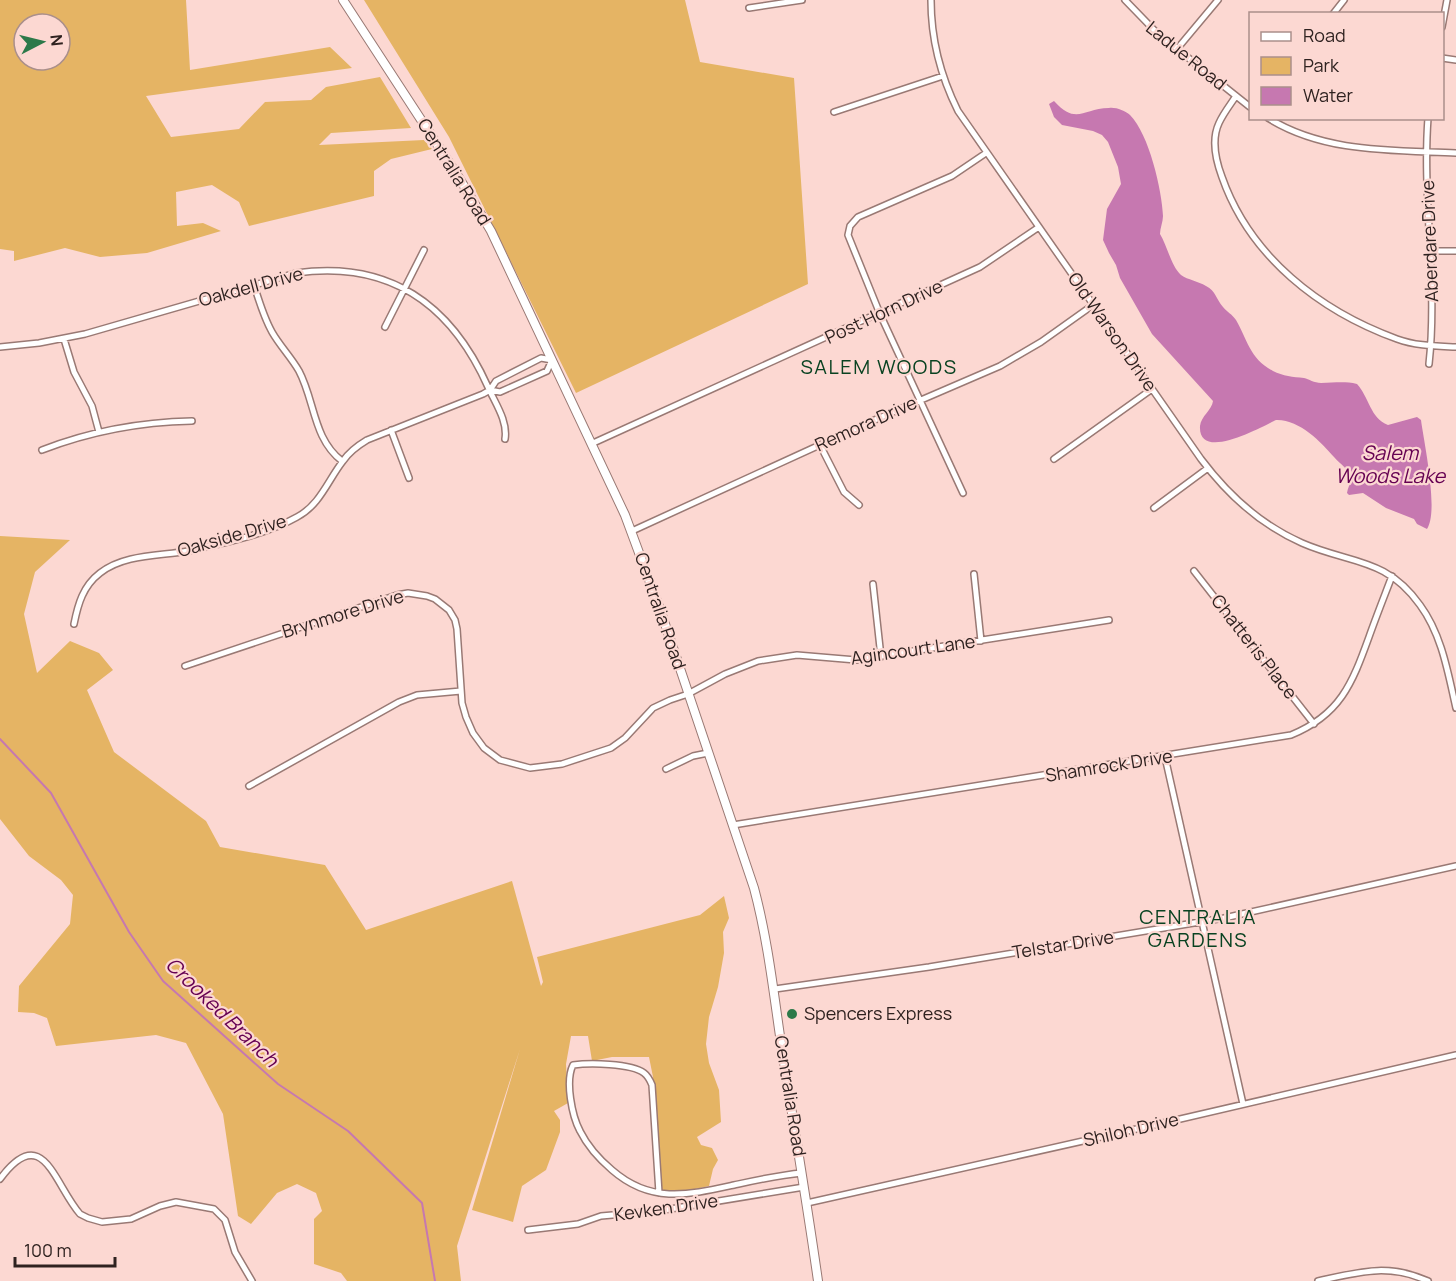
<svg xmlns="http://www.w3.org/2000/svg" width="1456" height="1281" font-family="Manrope,sans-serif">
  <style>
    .green { fill: #e5b464; fill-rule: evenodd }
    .water { fill: #c678b0 }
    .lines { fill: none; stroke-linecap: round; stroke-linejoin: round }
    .stream { stroke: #c678b0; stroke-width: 2 }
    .minor-casing { stroke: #997974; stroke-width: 8 }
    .secondary-casing { stroke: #997974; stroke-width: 10 }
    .minor { stroke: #fff; stroke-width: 5 }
    .secondary { stroke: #fff; stroke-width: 8 }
    .poi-dot { fill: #2c7949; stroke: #fcd8d2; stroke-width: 2 }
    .labels { text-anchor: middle; stroke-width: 4.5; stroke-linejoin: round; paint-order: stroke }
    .street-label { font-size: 18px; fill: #2f2220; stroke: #fcd8d2 }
    .poi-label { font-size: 18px; fill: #2f2220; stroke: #fcd8d2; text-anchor: start }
    .neighbourhood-label { font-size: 20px; letter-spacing: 1.5px; fill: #094221; stroke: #fcd8d2 }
    .water-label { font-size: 20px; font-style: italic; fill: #650052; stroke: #fcd8d2 }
  </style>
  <rect width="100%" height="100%" fill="#fcd8d2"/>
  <path class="green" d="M0,0H186L190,70L330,47L352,68L146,96L171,137L239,129L265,102L311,100L326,87L380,77L411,128L331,133L319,145L424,140L432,149L391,159L374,171V196L249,226L239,202L212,185L176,192L177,226L203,223L221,231L147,253L100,257L65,248L14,261V251L0,249ZM24,24H60V60H24Z
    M364,0H685L700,62L794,78L808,284L576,393L449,137Z
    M0,536L70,540L35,572L24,614L37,673L70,641L99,653L113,670L87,690L114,752L206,821L220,847L325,865L366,930L512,881L541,986L543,982L537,957L700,915L724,896L729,918L723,932L724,953L718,987L709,1017L706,1044L709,1063L719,1090L721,1122L697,1137L701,1145L712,1148L718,1160L713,1169L709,1186L681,1192L662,1190L653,1077L649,1057H612L592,1061L588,1036H571L566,1064L568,1103L554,1111L560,1120V1132L546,1170L522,1186L513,1222L472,1210L520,1049L457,1246L461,1281H347L341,1273L314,1264V1219L322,1211L316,1193L297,1184L277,1193L251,1224L238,1216L223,1114L186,1043L156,1035L56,1046L47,1018L34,1013L18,1012L19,986L70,924L73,895L61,880L29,856L0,819Z"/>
  <path class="water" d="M1054,101C1077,126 1083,108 1109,108C1116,107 1125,111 1130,115C1149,134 1162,190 1163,216C1163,222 1160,228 1160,234C1167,245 1171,266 1181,275C1188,280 1198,281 1206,286C1216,291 1216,299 1223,307C1227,312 1232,314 1236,320C1247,339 1250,359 1273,371C1283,376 1293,377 1304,378C1309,379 1314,383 1321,383C1334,383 1344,381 1357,384C1369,397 1370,418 1388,425L1417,417L1421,420C1424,443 1439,511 1427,529L1417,524L1414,519L1386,508L1363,493L1349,495L1347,493C1348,486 1352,483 1349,475C1347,467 1340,464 1334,457C1321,442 1299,419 1276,420C1263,426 1198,463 1200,426C1201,416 1212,410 1213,401L1152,334L1120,278L1116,265L1109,253L1103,240L1107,209L1121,184L1118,167L1108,142L1102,135L1093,131L1062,125L1054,117L1049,104Z"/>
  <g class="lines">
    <path class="stream" d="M0,739L51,793L129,932L163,981L278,1084L348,1131L422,1203L435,1281"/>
    <g class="minor-casing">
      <path id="minor" d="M931,0C931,40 940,75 958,111L1201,459C1228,495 1261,525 1302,543C1350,564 1386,557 1420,605C1442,635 1448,673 1456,708
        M1125,0L1157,33L1250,107
        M749,8L802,0
        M1333,14L1344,0
        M1442,27L1447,0
        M1177,49L1218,0
        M1442,58L1456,60
        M1236,96C1230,105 1223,114 1219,123C1211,140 1216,161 1222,177C1250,257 1320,311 1397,339C1416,346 1436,346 1456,347
        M834,112L943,76
        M1268,118C1324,153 1392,150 1456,153
        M1428,118C1422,200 1438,282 1429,364
        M1431,251H1456
        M254,285C259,301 264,318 272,332C280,346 291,357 299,371C315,401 313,439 342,461
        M385,327L424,250
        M64,339L74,372L92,406L99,432
        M0,347L39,343L85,334L296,273C389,260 451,304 488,387C495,403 508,421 505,439
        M391,430L409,478
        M591,444L980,267L1039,227
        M820,445L844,492L859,505
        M42,450C91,431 140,422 192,421
        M1054,459L1152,389
        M963,493L880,314L848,235L850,226L858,217L952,176L986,153
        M1154,508L1208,468
        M632,531L870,422L1000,366L1041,342L1093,305
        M1194,571L1314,724
        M974,574L981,641
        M873,584L881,657
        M74,624C78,604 83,586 100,573C124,554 160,556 188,551C222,544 267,534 297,517C320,505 328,480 343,461C349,452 357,446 367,440L483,394L490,390L496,381L541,358L552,360L547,371L500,392L490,390
        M185,666L397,595L408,593L427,596L435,599L449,610L455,620L457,629L462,703L466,717L473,733L484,748L500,760L530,768L562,764L611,748L625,738L653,708L670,700L688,694L725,674L758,661L797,655L856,660L1109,620
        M1165,757L1243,1104
        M666,769L693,756L708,753
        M249,786L399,702L417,695L461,691
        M733,825L1291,735C1340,715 1352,684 1369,637C1376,617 1384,597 1392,576
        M775,989L929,967L1224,918L1456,866
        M0,1179C43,1121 54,1184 80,1214L88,1218L102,1222L131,1219L160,1206L176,1202L214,1209L225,1220L235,1252L252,1281
        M659,1193L652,1085C650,1080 648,1076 644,1073C631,1063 589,1063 573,1065C565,1081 572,1116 580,1131C588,1147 599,1159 612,1170C651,1204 688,1195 734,1185C757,1180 779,1175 802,1173
        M807,1203L1163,1123L1456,1055
        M528,1230L578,1224L601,1216L658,1211L804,1187
        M1318,1281C1359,1272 1388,1263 1428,1281"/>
    </g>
    <g class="secondary-casing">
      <path id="secondary" d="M343,0L461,181L491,231L625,515L661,612L754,888C770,948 775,1008 785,1069C796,1139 808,1210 818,1281"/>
    </g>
    <use href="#minor" class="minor"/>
    <use href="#secondary" class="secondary"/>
  </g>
  <circle class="poi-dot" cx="792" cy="1014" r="6"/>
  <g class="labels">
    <g class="street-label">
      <text transform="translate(1186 56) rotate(39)" y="6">Ladue Road</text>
      <text transform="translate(454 172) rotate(58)" y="6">Centralia Road</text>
      <text transform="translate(1430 241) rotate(-92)" y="6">Aberdare Drive</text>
      <text transform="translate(251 287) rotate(-15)" y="6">Oakdell Drive</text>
      <text transform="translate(884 312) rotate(-25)" y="6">Post Horn Drive</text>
      <text transform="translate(1112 332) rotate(55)" y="6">Old Warson Drive</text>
      <text transform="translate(866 424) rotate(-24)" y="6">Remora Drive</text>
      <text transform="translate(232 536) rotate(-16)" y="6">Oakside Drive</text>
      <text transform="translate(660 611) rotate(71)" y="6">Centralia Road</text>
      <text transform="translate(343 614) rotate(-17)" y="6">Brynmore Drive</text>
      <text transform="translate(1254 647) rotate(52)" y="6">Chatteris Place</text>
      <text transform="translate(913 650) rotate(-8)" y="6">Agincourt Lane</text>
      <text transform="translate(1109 766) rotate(-9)" y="6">Shamrock Drive</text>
      <text transform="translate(1063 945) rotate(-9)" y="6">Telstar Drive</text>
      <text transform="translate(790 1096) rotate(81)" y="6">Centralia Road</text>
      <text transform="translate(1131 1130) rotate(-13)" y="6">Shiloh Drive</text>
      <text transform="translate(666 1208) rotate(-8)" y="6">Kevken Drive</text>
    </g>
    <g class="poi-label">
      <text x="804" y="1020">Spencers Express</text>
    </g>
    <g class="neighbourhood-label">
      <text x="879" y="374">SALEM WOODS</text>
      <text x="1198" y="924">CENTRALIA<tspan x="1198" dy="23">GARDENS</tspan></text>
    </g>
    <g class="water-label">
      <text x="1390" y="460">Salem<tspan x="1390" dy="23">Woods Lake</tspan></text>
      <text transform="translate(222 1012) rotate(44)" y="7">Crooked Branch</text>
    </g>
  </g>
  <rect x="1249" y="12" width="195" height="108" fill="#fcd8d2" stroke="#aa8f8b" stroke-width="1.5"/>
  <rect x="1261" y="32" width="30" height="9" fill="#ffffff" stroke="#aa8f8b" stroke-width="1.5"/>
  <text x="1303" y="42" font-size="18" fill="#2f2220">Road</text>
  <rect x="1261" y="57" width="30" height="18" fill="#e5b464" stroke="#aa8f8b" stroke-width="1.5"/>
  <text x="1303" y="72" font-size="18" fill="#2f2220">Park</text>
  <rect x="1261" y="87" width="30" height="18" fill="#c678b0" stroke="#aa8f8b" stroke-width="1.5"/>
  <text x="1303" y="102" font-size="18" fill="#2f2220">Water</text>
  <g transform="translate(42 42) rotate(83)"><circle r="28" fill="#fcd8d2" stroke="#aa8f8b" stroke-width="1.5"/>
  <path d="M0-4.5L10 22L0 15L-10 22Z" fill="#2c7949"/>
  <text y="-9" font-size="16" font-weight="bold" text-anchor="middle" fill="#2f2220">N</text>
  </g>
  <path d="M15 1257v9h100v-9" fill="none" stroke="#2f2220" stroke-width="3"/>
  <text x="24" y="1257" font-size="18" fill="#2f2220" stroke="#fcd8d2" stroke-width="4.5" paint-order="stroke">100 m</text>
</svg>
